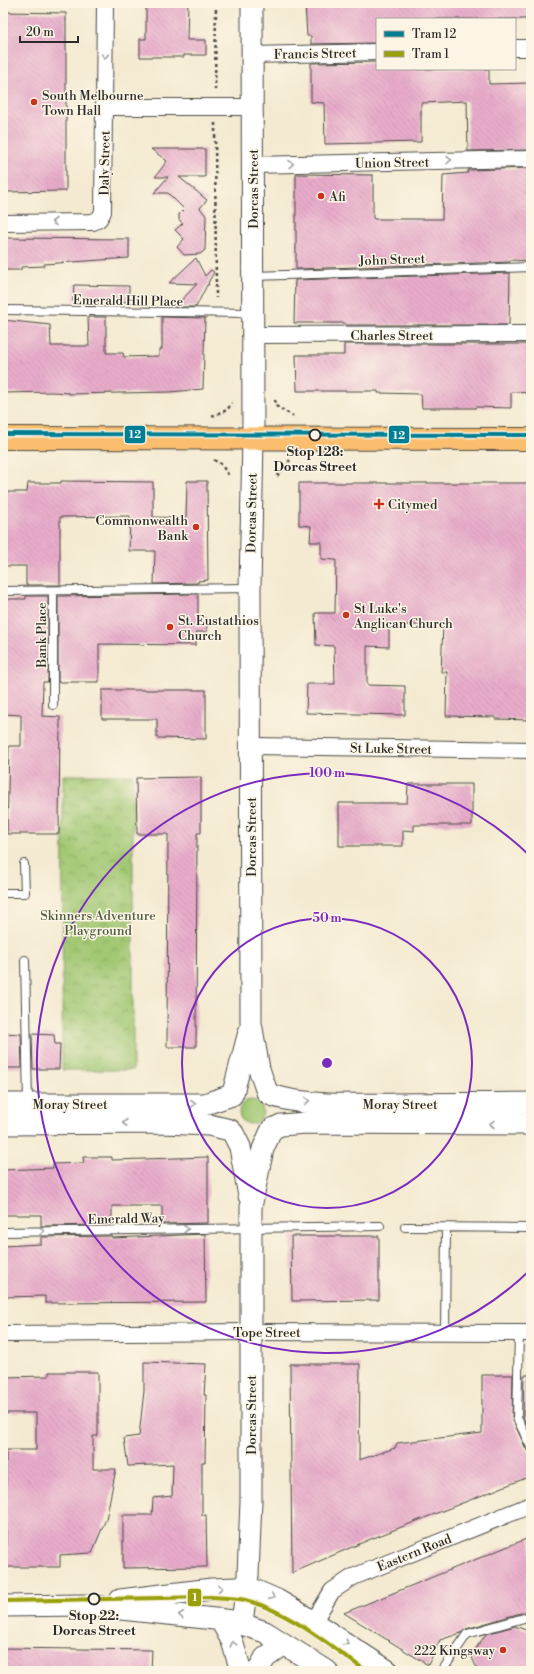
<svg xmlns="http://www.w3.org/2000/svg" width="534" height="1674" font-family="'Libre Bodoni',serif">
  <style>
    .green { fill: #a2c873; stroke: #667a4f }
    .park { fill: url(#park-crowns); stroke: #667a4f }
    .building { fill: url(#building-back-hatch) }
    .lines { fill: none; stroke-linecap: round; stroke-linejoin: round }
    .service-casing { stroke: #494844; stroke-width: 10 }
    .minor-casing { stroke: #494844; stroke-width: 18 }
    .tertiary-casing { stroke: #494844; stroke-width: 23 }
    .primary-casing { stroke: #494844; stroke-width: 24 }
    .path { stroke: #494844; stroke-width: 2.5; stroke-dasharray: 3 3; stroke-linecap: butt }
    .service { stroke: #fff; stroke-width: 8 }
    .minor { stroke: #fff; stroke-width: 16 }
    .tertiary { stroke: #fff; stroke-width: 21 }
    .primary { stroke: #fbbe6e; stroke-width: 22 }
    .tram-1-casing { stroke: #fcf5e5; stroke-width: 7 }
    .tram-2-casing { stroke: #fcf5e5; stroke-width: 7 }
    .tram-1 { stroke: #007e92; stroke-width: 4 }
    .tram-2 { stroke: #99a009; stroke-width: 4 }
    .oneway { stroke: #a0a0a0 }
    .ring { fill: none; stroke: #7b2cbf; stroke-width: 2 }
    .poi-dot { fill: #c8321e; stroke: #fcf5e5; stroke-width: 1.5 }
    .stop-dot { fill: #fcf5e5; stroke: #2b2b2b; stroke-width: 2 }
    .labels { text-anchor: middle; stroke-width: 3; stroke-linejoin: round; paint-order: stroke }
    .street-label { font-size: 13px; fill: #2b2b2b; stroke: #fcf5e5 }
    .poi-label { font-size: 13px; fill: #2b2b2b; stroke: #fcf5e5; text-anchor: start }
    .stop-label { font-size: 13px; font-weight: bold; fill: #2b2b2b; stroke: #fcf5e5 }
    .park-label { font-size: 13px; fill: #4f5a41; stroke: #fcf5e5 }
    .centre { fill: #7b2cbf; stroke: #fcf5e5; stroke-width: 2 }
    .ring-label { font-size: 12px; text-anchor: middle; font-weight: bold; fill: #7b2cbf; stroke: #fcf5e5; stroke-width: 3; stroke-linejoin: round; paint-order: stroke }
    .line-badge { stroke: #fcf5e5; stroke-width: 1.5 }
    .badge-label { font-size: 11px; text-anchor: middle; font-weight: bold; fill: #fff }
  </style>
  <defs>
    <pattern id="park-crowns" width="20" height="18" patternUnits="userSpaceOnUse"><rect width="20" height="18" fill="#a2c873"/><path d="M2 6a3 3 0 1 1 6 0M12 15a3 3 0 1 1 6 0" fill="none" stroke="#84a35f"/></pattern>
    <pattern id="building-back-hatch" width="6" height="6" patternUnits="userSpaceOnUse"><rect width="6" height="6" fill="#e8acca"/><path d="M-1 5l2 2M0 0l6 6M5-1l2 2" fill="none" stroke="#c794ae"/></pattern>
  </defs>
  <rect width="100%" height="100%" fill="#fcf5e5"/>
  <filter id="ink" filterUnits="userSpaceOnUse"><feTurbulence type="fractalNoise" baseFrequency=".025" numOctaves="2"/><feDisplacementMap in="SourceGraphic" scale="8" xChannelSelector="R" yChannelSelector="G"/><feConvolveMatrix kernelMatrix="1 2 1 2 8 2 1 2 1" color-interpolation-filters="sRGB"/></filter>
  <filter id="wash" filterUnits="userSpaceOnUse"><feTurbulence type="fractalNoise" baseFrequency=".012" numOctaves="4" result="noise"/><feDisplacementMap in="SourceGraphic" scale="16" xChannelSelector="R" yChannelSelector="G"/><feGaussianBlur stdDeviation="0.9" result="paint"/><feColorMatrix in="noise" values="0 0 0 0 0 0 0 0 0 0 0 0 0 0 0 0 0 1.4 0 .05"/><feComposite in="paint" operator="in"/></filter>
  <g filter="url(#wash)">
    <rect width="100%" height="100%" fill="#f4ead1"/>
    <path class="green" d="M239 1112a12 12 0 1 1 24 0a12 12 0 1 1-24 0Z"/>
    <path class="park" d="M63,775H133V1070H62Z"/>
    <g id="blocks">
      <path class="building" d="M146,3H188L187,40H206V55H184V57H140V39H146Z
        M305,3H529V19H377V43L311,44V36H307Z
        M3,12L66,13V191L3,192Z
        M377,62V69H489V84L531,83V150L468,151L467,101L421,103V142L325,144L324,103L311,102V63Z
        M151,149H205V177H179L207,200L200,208L206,216L205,250L200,254L184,255L177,247L184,239L175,230L183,223L179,220V214L184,209L168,193H154L168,177H155L167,161Z
        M531,168V261L510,260V262L296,269V174L373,175V218L374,219H442L443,175L468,173V170Z
        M5,238L129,239V258L44,264V266L21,267V270H3Z
        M196,258L205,276L211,270L214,272L208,283L209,285H207L196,307H175L197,284L169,283Z
        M510,273L509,325H345V323H294L295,280Z
        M74,285L129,286V302L106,301V306H88V301H73Z
        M88,317H106V353H123L124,357L159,356V349H162V317L205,318L203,389L170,392L69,394V393L52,392L3,393V320L50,325L51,346H89Z
        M344,344H531V393L511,392V408L476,407V408H422L421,394L378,393V391H297L296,355H344Z
        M61,481L153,482V517L186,518L187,481H207L208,580L198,581V583L154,584L155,551H129L130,516L60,517V585H26V566H3V492H27L28,483H61Z
        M299,483H531V720L495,719V717L446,716L447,672H441L443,625H389V647L367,646V685L405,686V715L306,713L307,684H335L334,646L316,645L315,613H335L336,560L321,559V542H310L311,526L299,525Z
        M198,594V618H207V632H196V645L99,644V682H58V596Z
        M26,596H48V682H43L42,716L60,717L59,834H7L9,746H21V715L3,714V599H26Z
        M102,690H206V739L157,738V719H102Z
        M201,777V833H197L196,1047H167L168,834H137L136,778Z
        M408,784H472V825H414V831L403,830V846H339V803H407Z
        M3,1033L21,1034L22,1068H3Z
        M32,1034L54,1035L55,1044H60L59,1069H33Z
        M83,1157H112V1160L208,1157V1223L162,1224V1206H112V1225L41,1226V1215H3V1170L53,1168V1164L84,1163Z
        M205,1234L206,1302L45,1303V1296L3,1297V1246L41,1244V1237L112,1236V1238Z
        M291,1236H379V1300L292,1301Z
        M144,1362L206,1364L204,1395H206L205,1462H202V1515H206L207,1567L123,1568V1515H152L153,1498L172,1496L173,1464L128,1466L124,1438L139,1436L144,1391Z
        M290,1364H360L359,1460L395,1448L397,1443L482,1433V1375H513L512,1418L526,1449L531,1452V1476L366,1541L292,1573Z
        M49,1372H98V1436H93V1469H116L106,1519L92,1553L60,1555V1567H6V1450H36V1413H3V1377L49,1376Z
        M524,1375H531V1434L523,1417Z
        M531,1537V1610L466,1629L461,1633L440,1640L428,1665L344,1613Z
        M515,1626L531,1632V1671H478L471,1655L486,1634Z
        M3,1648L152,1650L151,1671H3Z"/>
    </g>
  </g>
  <g filter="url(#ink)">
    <use href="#blocks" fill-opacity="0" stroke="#494844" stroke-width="1"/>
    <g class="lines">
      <g class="service-casing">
        <path id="service" d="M254,276L531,267
          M3,310L252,313
          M3,591L250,588
          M53,591V705
          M3,893H25L24,864
          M25,960L28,1103
          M405,1227L531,1228
          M3,1232L380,1226
          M445,1333L446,1228
          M519,1333L517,1418L531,1447
          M442,1671L467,1634L531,1616"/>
      </g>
      <g class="minor-casing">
        <path id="minor" d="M515,48H531
          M252,55L377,52
          M105,107H252
          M252,165L531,159
          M3,223L93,222L99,219L103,212L105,3
          M253,335L531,334
          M251,746L531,750
          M3,1334L251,1332L531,1333
          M314,1621L332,1591L353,1577L531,1505"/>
      </g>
      <g class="tertiary-casing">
        <path id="tertiary" d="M252,3L253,439L250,588L251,1023L259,1069L267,1092
          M233,1093L249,1032
          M269,1094C301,1107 358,1104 394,1104C439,1103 485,1104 531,1103
          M3,1104H205L232,1095
          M3,1124L164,1123L209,1125L230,1130
          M272,1129L281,1125L306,1123L531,1124
          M233,1133L240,1147L249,1196
          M120,1600L212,1589L236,1588L254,1590L277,1600L296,1611L388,1671
          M3,1606L84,1605L233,1621L265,1632L327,1671
          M220,1619L232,1641L241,1671
          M242,1623L248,1575L251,1501V1207L263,1149L271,1131
          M258,1671L265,1658L284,1644"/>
      </g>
      <g class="primary-casing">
        <path id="primary" d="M3,438L531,439"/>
      </g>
      <path class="path" d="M215,90L216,3
        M215,123L216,298
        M275,400L276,406L293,416
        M212,416L227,410L232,403
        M214,460L221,464L229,476
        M277,476L290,460"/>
      <use href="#service" class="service"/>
      <use href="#minor" class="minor"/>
      <use href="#tertiary" class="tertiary"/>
      <use href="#primary" class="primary"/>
      <g class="tram-1-casing">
        <path id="tram-1" d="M3,434L531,435"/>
      </g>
      <g class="tram-2-casing">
        <path id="tram-2" d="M3,1601L212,1597C223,1598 235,1598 245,1600C289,1611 330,1646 366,1671"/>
      </g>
      <use href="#tram-1" class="tram-1"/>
      <use href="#tram-2" class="tram-2"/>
    </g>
    <defs><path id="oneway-chevron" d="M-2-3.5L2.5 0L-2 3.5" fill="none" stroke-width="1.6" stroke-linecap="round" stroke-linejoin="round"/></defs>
    <g class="oneway">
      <use href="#oneway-chevron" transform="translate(105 56) rotate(90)"/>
      <use href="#oneway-chevron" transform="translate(449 160) rotate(-1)"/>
      <use href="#oneway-chevron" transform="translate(291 164) rotate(-1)"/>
      <use href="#oneway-chevron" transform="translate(54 222) rotate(180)"/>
      <use href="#oneway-chevron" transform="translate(307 1101) rotate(4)"/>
      <use href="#oneway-chevron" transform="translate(193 1104) rotate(-1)"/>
      <use href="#oneway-chevron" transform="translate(125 1123) rotate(180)"/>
      <use href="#oneway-chevron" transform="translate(492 1124) rotate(-180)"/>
      <use href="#oneway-chevron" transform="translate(186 1229) rotate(-1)"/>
      <use href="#oneway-chevron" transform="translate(42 1231) rotate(-1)"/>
      <use href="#oneway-chevron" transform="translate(220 1588) rotate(-4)"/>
      <use href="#oneway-chevron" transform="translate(272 1597) rotate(25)"/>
      <use href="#oneway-chevron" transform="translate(181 1615) rotate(-174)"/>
      <use href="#oneway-chevron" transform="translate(346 1643) rotate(34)"/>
      <use href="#oneway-chevron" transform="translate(233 1644) rotate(-108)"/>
    </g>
  </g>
  <g class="ring">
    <circle cx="327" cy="1063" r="145"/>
    <path d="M530 1270A290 290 0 1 1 530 856"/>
  </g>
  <g class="poi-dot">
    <circle cx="34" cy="102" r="4"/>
    <circle cx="321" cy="196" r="4"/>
    <path d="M377 498h4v4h4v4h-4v4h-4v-4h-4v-4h4z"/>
    <circle cx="196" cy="527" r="4"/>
    <circle cx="346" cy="615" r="4"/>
    <circle cx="170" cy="627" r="4"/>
    <circle cx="503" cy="1650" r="4"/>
  </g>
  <g class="stop-dot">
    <circle cx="315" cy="435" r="5.5"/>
    <circle cx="94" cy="1599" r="5.5"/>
  </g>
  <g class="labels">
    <g class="street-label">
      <text transform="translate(315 53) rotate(-1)" y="5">Francis Street</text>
      <text transform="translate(392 162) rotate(-1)" y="5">Union Street</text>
      <text transform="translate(104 163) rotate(-89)" y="5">Daly Street</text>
      <text transform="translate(253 189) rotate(-90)" y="5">Dorcas Street</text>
      <text transform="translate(392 259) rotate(-2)" y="5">John Street</text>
      <text transform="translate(128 300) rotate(1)" y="5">Emerald Hill Place</text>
      <text x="392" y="340">Charles Street</text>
      <text transform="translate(251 513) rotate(-89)" y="5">Dorcas Street</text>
      <text transform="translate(41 635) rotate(-90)" y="5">Bank Place</text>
      <text transform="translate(391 748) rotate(1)" y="5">St Luke Street</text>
      <text transform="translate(251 837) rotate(-90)" y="5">Dorcas Street</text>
      <text x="70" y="1109">Moray Street</text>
      <text x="400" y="1109">Moray Street</text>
      <text transform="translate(126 1218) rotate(-1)" y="5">Emerald Way</text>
      <text x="267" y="1337">Tope Street</text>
      <text transform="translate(251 1415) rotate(-90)" y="5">Dorcas Street</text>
      <text transform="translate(414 1552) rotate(-22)" y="5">Eastern Road</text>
    </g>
    <g class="poi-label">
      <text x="42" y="100">South Melbourne<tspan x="42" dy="15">Town Hall</tspan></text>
      <text x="329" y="201">Afi</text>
      <text x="388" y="509">Citymed</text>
      <text x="188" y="525" text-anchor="end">Commonwealth<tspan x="188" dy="15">Bank</tspan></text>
      <text x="354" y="613">St Luke's<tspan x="354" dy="15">Anglican Church</tspan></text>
      <text x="178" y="625">St. Eustathios<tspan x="178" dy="15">Church</tspan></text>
      <text x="495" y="1655" text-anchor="end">222 Kingsway</text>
    </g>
    <g class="stop-label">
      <text x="315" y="456">Stop 128:<tspan x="315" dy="15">Dorcas Street</tspan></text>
      <text x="94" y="1620">Stop 22:<tspan x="94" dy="15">Dorcas Street</tspan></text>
    </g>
    <g class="park-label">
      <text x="98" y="920">Skinners Adventure<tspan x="98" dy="15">Playground</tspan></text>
    </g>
  </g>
  <circle cx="327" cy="1063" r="6" class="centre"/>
  <g class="ring-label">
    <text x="327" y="777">100 m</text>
    <text x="327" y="922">50 m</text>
  </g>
  <g class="line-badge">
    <rect x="124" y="425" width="22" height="19" rx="4" fill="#007e92"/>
    <rect x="388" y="425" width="22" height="19" rx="4" fill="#007e92"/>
    <rect x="187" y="1588" width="15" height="19" rx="4" fill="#99a009"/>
  </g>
  <g class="badge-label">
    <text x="135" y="438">12</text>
    <text x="399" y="439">12</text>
    <text x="195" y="1601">1</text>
  </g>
  <rect width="534" height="1674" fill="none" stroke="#fcf5e5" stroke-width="16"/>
  <rect x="376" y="18" width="140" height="52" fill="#fcf5e5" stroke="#a8a49b"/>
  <rect x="384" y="31" width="20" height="6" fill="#007e92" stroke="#a8a49b"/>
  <text x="412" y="38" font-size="12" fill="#2b2b2b">Tram 12</text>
  <rect x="384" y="51" width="20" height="6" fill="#99a009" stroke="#a8a49b"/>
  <text x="412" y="58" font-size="12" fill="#2b2b2b">Tram 1</text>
  <path d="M20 36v6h58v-6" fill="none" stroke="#2b2b2b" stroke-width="2"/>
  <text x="26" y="36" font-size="12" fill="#2b2b2b" stroke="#fcf5e5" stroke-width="3" paint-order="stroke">20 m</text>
</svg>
